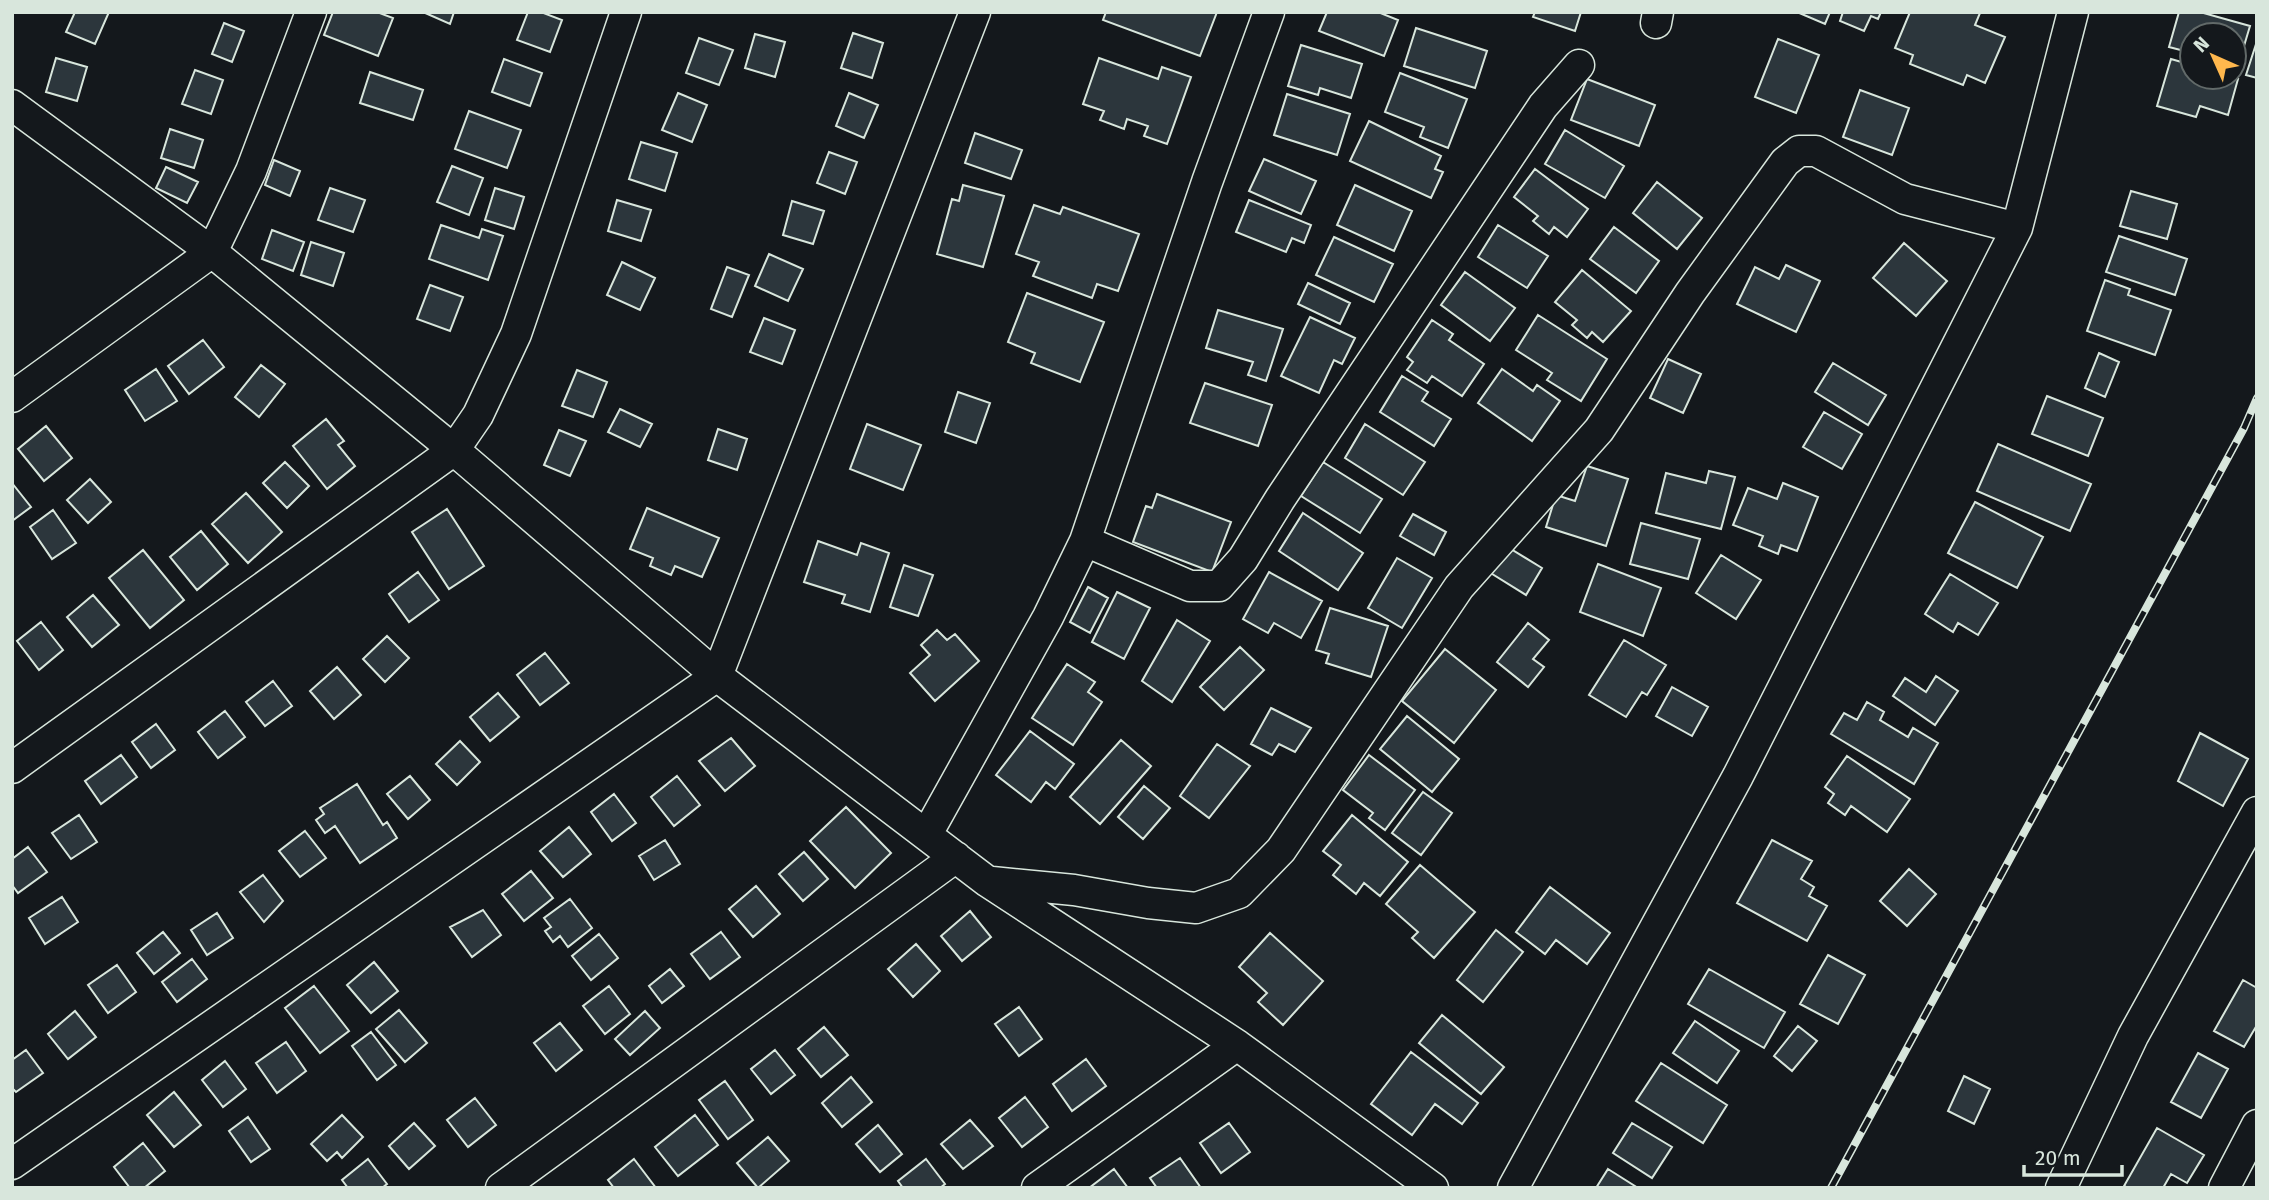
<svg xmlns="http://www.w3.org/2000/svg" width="2269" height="1200" font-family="'Fira Sans',sans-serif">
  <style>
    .building { fill: #2c363c; stroke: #d8e6dc; stroke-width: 2 }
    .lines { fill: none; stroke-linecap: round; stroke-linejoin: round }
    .minor-casing { stroke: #d8e6dc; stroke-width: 33 }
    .minor { stroke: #14181c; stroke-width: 30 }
    .rail-casing { stroke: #d8e6dc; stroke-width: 8 }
    .rail { stroke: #14181c; stroke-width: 5; stroke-dasharray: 16; stroke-linecap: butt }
  </style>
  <rect width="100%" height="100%" fill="#14181c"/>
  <path class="building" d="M75,12H109L95,44L66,32Z
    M333,12H377L393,18L378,56L324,35Z
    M423,12H454L450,24Z
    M528,12H541L562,20L550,52L517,40Z
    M1106,12H1217L1200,56L1103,20Z
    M1327,12H1378L1398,20L1384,56L1319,31Z
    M1535,12H1581L1575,31L1533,17Z
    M1797,12H1830L1825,24Z
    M1843,12H1881L1878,19L1871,16L1864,31L1840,21Z
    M1910,12L1980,13L1975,25L2005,37L1985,83L1967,75L1963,85L1910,64L1913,55L1895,48Z
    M2179,12H2200L2250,26L2238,66L2234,65V35H2192V53L2169,47Z
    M224,23L244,31L232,62L212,54Z
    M1416,28L1487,51L1475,88L1404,66Z
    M853,33L883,43L872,78L841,68Z
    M755,34L785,42L775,77L745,68Z
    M699,38L733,50L719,85L686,73Z
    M1778,39L1819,55L1796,113L1755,97Z
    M2257,41V78L2246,75Z
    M1301,45L1362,64L1351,98L1320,88L1318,95L1288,86Z
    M56,58L87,67L77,101L46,92Z
    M1099,58L1158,79L1162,67L1191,77L1167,144L1144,136L1148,126L1127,119L1124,129L1100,120L1104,111L1083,104Z
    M504,59L542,73L530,106L492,92Z
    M2171,59L2192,65V77L2238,79L2228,115L2200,106L2196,117L2157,106Z
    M195,70L223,80L211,114L182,104Z
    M370,72L423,90L413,120L360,103Z
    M1400,73L1467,99L1448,148L1420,137L1424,127L1385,112Z
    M1587,79L1655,105L1639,146L1571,120Z
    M1860,90L1909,108L1892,155L1843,137Z
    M678,93L707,105L692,142L662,130Z
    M849,93L878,105L864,138L836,126Z
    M1287,94L1350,114L1337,155L1274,135Z
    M469,111L521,130L507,168L455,149Z
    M1369,121L1441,156L1435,169L1443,172L1431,198L1350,161Z
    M170,129L203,140L194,168L161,158Z
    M1565,130L1624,166L1605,198L1545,164Z
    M975,133L1022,150L1011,179L965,163Z
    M641,142L677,153L665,191L629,179Z
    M829,152L857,162L845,194L817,183Z
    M1264,159L1316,181L1301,214L1249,191Z
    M274,160L300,171L290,196L265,185Z
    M452,166L483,178L469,215L437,202Z
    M166,167L198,182L187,203L156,188Z
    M1535,169L1588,209L1567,237L1554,227L1549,234L1533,221L1538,216L1514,197Z
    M1657,182L1702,218L1677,249L1633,213Z
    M963,185L1004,196L983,267L937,254L952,199L959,201Z
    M1355,185L1412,211L1394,251L1337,225Z
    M330,188L365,200L353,232L318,220Z
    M495,188L524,197L514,229L485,220Z
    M2131,191L2177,204L2167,239L2120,226Z
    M617,200L651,210L641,241L608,231Z
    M1249,200L1311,225L1304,243L1292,238L1286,252L1236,232Z
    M792,201L824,211L813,244L783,235Z
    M1034,205L1060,214L1063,207L1139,234L1118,291L1097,284L1092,298L1033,276L1039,262L1016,254Z
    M441,225L479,238L482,229L503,236L488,280L429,259Z
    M1498,225L1548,256L1527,288L1478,257Z
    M1614,227L1659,261L1636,293L1590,259Z
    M272,230L304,242L293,271L262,259Z
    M2119,236L2187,259L2175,295L2106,272Z
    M1334,237L1393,264L1374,302L1316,275Z
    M311,242L344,253L333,286L301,275Z
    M1904,243L1947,281L1916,316L1873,278Z
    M769,254L803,269L788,301L755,286Z
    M622,262L655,278L640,310L607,295Z
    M1786,265L1820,281L1796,332L1737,304L1755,267L1779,279Z
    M727,267L749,275L732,317L711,309Z
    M1582,270L1631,311L1603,342L1592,332L1587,338L1572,325L1577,320L1555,302Z
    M1465,272L1515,308L1490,341L1441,305Z
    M2105,280L2130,289L2128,295L2171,310L2155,355L2087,331Z
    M1308,283L1350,303L1340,324L1298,304Z
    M430,285L463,297L450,331L417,319Z
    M1027,293L1104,322L1080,382L1031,363L1035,353L1008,342Z
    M1218,310L1283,329L1266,381L1248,375L1253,362L1206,348Z
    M1538,315L1607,359L1581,401L1547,380L1552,373L1516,350Z
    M1310,317L1355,338L1342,364L1334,360L1319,393L1281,376Z
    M764,318L795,330L782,364L750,352Z
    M1432,320L1453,334L1449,340L1484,364L1462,396L1432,376L1427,383L1407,370L1413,362L1407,357Z
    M203,340L224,367L189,394L168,366Z
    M2099,353L2119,362L2105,397L2085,388Z
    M1668,359L1701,374L1683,413L1650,398Z
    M1833,363L1886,395L1868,425L1815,392Z
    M261,365L285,384L259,417L235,397Z
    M156,369L177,401L145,421L125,390Z
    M1502,369L1533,391L1537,385L1560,401L1532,441L1478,403Z
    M577,370L607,382L593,417L562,406Z
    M1402,376L1428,392L1422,401L1451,419L1434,446L1380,412Z
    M1205,383L1272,405L1258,446L1190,423Z
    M958,392L990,403L976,443L945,432Z
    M2047,396L2103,418L2088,456L2032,434Z
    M620,409L652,424L640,447L608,432Z
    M1824,412L1862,434L1842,469L1803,447Z
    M326,419L344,441L338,445L355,466L327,489L293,446Z
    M867,424L921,445L903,490L850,469Z
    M1365,424L1425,462L1403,495L1345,458Z
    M46,426L72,458L44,481L18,449Z
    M718,429L747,439L737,470L708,460Z
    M559,430L586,441L570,476L544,465Z
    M1998,444L2091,484L2070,531L1977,491Z
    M285,462L309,486L287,508L263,483Z
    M1323,462L1382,499L1360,533L1301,496Z
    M1587,466L1628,479L1606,546L1546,527L1556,495L1575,501Z
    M1709,471L1735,477L1721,529L1656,513L1666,473L1706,483Z
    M90,479L111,502L88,523L67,500Z
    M12,483L31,507L12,521Z
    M1783,483L1818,497L1797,551L1781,545L1778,554L1759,546L1763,536L1733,525L1748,488L1777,499Z
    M246,493L282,532L248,563L212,524Z
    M1157,494L1231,522L1212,572L1133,542L1146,506L1152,508Z
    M1975,502L2043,537L2017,588L1948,553Z
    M647,508L719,538L702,577L675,566L671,575L650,566L653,558L630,549Z
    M447,509L484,566L449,589L412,532Z
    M53,510L76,543L52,559L30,527Z
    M1303,513L1363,553L1338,590L1279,551Z
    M1413,514L1446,532L1434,555L1400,536Z
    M1641,523L1700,539L1688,579L1630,564Z
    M201,531L228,564L197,590L170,557Z
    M818,541L857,555L861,543L889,553L870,612L842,603L845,595L804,582Z
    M1506,546L1542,568L1526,595L1489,572Z
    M143,550L184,600L150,628L109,578Z
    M1721,555L1761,580L1736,619L1696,593Z
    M1397,558L1432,578L1402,628L1368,608Z
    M1598,564L1661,588L1643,636L1580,612Z
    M904,565L933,575L918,616L890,607Z
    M418,572L439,600L409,622L389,594Z
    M1269,572L1322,601L1301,638L1274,623L1268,633L1243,619Z
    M1950,574L1998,603L1978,635L1958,623L1953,632L1925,614Z
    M1088,587L1108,598L1090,633L1070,622Z
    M1117,592L1150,608L1124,659L1092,642Z
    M93,595L119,625L92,647L67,617Z
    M1330,608L1388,626L1371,677L1326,663L1329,654L1316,650Z
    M1177,620L1210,641L1172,702L1142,681Z
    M41,622L63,650L39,670L17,641Z
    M1528,623L1549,640L1533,659L1544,667L1528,687L1497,662Z
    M937,630L947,640L955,634L979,661L935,701L910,673L930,655L921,645Z
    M387,636L409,658L385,682L363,659Z
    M1624,640L1666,665L1647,695L1642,692L1626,717L1589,695Z
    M1240,647L1264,670L1224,710L1200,687Z
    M1445,649L1496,690L1454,743L1402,701Z
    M545,653L569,683L540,705L517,675Z
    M1067,664L1095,682L1088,692L1102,702L1073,745L1032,718Z
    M337,667L361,695L334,719L310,691Z
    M1936,676L1958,691L1935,725L1893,696L1905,678L1926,692Z
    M273,681L292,706L265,726L246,702Z
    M1672,687L1708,707L1692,736L1656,716Z
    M498,693L519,717L490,741L470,717Z
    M1867,702L1884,712L1880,720L1908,737L1913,728L1938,743L1914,784L1831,734L1844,713L1857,720Z
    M1271,708L1311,728L1295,752L1279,744L1272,755L1251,744Z
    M225,711L245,737L218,758L198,732Z
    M1407,716L1459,759L1432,792L1380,749Z
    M156,724L175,750L151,768L132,742Z
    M1030,731L1074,764L1055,789L1046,782L1031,802L996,775Z
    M2200,733L2248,759L2223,806L2178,781Z
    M731,738L755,766L725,791L699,761Z
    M1121,740L1151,766L1100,824L1070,797Z
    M460,741L480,762L457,785L436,764Z
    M1217,744L1250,766L1209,818L1180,796Z
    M121,755L137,777L101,804L85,781Z
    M1369,755L1415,790L1385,830L1369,818L1373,813L1343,790Z
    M1847,756L1910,799L1887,832L1851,806L1845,815L1828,803L1834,794L1825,787Z
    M410,776L430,800L408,819L387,794Z
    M677,776L700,805L674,826L651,797Z
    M357,784L383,825L387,822L397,838L360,863L335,826L325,833L316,820L324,814L320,808Z
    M1144,786L1170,808L1143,839L1118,817Z
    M1423,792L1452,813L1421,855L1392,833Z
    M614,794L636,823L612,841L591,812Z
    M846,807L891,853L855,888L810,841Z
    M79,815L97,842L71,859L52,833Z
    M1352,815L1408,862L1380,896L1364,883L1356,894L1333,875L1341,865L1323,851Z
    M569,827L591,854L563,877L540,851Z
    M305,831L326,858L300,877L279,851Z
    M665,840L680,864L654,880L639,856Z
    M1772,840L1812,861L1801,879L1814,887L1809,896L1827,906L1807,941L1737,903Z
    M28,847L47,872L18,893L12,885V859Z
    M804,852L828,879L803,901L779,874Z
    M1420,865L1475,912L1434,958L1412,938L1418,932L1386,904Z
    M1909,869L1936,894L1907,926L1880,901Z
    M531,871L553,898L524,921L502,894Z
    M263,875L283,901L264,922L240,892Z
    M756,886L780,914L753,937L729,909Z
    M1550,887L1610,933L1587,964L1556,940L1545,954L1516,932Z
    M62,897L78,922L45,944L29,918Z
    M570,899L592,928L568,947L560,936L553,942L545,931L551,927L544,918Z
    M483,910L501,935L472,957L450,927Z
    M970,911L991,937L962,961L941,936Z
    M217,913L233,938L207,955L191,930Z
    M1496,930L1523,952L1483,1002L1457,980Z
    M163,932L180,953L154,974L137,953Z
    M721,932L740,957L710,979L691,954Z
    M1270,933L1323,981L1283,1025L1258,1002L1267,993L1239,967Z
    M599,934L618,958L591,980L572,956Z
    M916,944L940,971L913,997L888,969Z
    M1828,955L1865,975L1838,1024L1800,1004Z
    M192,959L207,979L177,1002L162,982Z
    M374,962L398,991L371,1013L347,985Z
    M117,965L136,992L108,1013L88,985Z
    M670,969L684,986L662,1003L649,986Z
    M1709,969L1785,1012L1764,1048L1688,1004Z
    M2243,980L2257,988V1025L2244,1047L2214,1031Z
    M314,986L349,1031L320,1053L285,1008Z
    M609,986L630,1014L605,1034L583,1006Z
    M1019,1007L1042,1039L1019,1056L995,1024Z
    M399,1010L427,1043L405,1062L376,1029Z
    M75,1011L96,1037L68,1059L48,1034Z
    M645,1011L660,1028L630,1055L615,1039Z
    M1442,1015L1504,1067L1481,1094L1419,1043Z
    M1695,1021L1739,1051L1717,1083L1673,1053Z
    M560,1023L582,1050L556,1071L534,1043Z
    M1798,1026L1817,1041L1792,1071L1774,1056Z
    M824,1027L848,1055L821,1077L798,1049Z
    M371,1032L396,1065L377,1080L352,1046Z
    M286,1042L306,1071L277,1093L256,1063Z
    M26,1050L43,1073L16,1092L12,1088V1060Z
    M775,1050L795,1075L771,1094L751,1069Z
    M1411,1052L1478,1103L1462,1124L1435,1104L1412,1135L1371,1104Z
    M2198,1053L2228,1069L2201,1118L2171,1102Z
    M1086,1059L1106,1086L1072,1111L1053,1084Z
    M225,1061L246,1089L223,1107L202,1080Z
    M1661,1063L1727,1105L1703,1143L1636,1101Z
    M1964,1076L1990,1089L1974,1124L1948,1111Z
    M851,1077L872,1102L842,1127L822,1103Z
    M725,1081L753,1120L728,1139L699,1100Z
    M174,1092L201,1125L174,1147L147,1115Z
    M1025,1097L1048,1127L1022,1147L999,1118Z
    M475,1098L496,1125L468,1147L447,1120Z
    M342,1115L363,1137L342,1158L337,1152L327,1161L311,1144Z
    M695,1115L718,1145L678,1176L655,1147Z
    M248,1117L270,1149L251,1162L229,1131Z
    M970,1120L993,1146L963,1169L941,1144Z
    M414,1123L435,1146L409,1169L389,1146Z
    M1229,1123L1250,1152L1221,1173L1200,1143Z
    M1632,1123L1672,1147L1652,1178L1613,1153Z
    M878,1125L902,1154L880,1172L856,1144Z
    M2157,1128L2204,1155L2187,1183L2171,1174L2163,1188H2128L2124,1186Z
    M768,1137L789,1161L758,1188L737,1163Z
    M143,1143L165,1171L144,1188H130L114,1167Z
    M1180,1158L1201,1188H1157L1150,1178Z
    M368,1159L387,1184L382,1188H348L342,1180Z
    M634,1159L656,1188H614L608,1180Z
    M926,1159L945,1184L940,1188H903L898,1181Z
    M1114,1169L1128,1188H1089Z
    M1608,1169L1638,1188H1596Z"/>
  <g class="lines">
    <g class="minor-casing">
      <path id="minor" d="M1656,23L1658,12
        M12,105L212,252L454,450L717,676L988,882L1237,1045L1433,1188
        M12,397L212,252L251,171L311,12
        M1085,541L1190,586H1219L1243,559L1280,499L1543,106L1579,65
        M12,768L454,450L478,415L516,334L626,12
        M927,834L1048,617L1085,541L1207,182L1269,12
        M992,882L1074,890L1148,903L1196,908L1239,893L1281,850L1459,587L1599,430L1690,293L1785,162L1799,151H1816L1905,199L2017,228
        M12,1164L717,676L975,12
        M501,1188L956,857
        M1037,1188L1237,1045
        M1513,1188L1738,776L2017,228L2073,12
        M2061,1188L2133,1036L2257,812
        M2224,1188L2257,1125"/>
    </g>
    <use href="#minor" class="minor"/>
    <g class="rail-casing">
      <path id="rail" d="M1831,1188L2244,428L2257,398"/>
    </g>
    <use href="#rail" class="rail"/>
  </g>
  <rect width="2269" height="1200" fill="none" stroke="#d8e6dc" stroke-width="28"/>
  <g transform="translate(2213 56) rotate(315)"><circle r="33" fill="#14181c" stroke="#626a69" stroke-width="2"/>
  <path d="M0-5L12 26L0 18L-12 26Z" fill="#ffb74d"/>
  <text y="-10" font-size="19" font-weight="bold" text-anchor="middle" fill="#d8e6dc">N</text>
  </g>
  <path d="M2024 1165v10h98v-10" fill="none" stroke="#d8e6dc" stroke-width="3.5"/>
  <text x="2035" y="1165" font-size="21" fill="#d8e6dc" stroke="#14181c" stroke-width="5" paint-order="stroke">20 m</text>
</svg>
